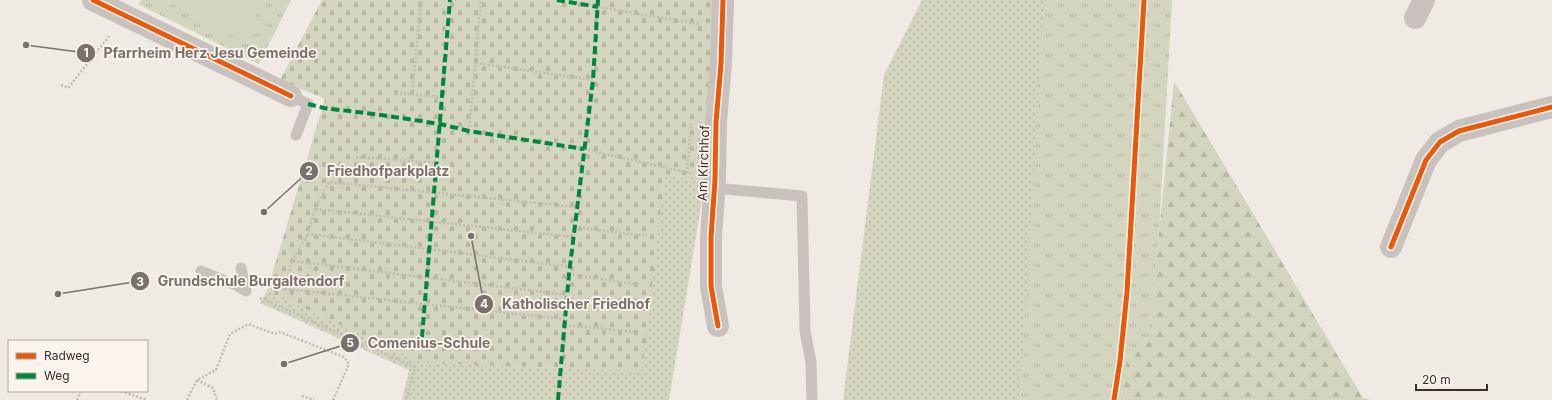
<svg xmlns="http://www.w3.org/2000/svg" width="1552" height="400" font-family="Inter,sans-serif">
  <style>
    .grass { fill: url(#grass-dots) }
    .forest { fill: url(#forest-firs) }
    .cemetery { fill: url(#cemetery-stones) }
    .park { fill: url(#park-tufts) }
    .garden { fill: #d3d5be }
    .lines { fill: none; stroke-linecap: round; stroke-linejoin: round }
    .path { stroke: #c2bab5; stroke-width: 2.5; stroke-dasharray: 2 2; stroke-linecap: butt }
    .lane { stroke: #c9c1bd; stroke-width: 11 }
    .street { stroke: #c9c1bd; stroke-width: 22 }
    .quiet { stroke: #00873e; stroke-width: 4; stroke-dasharray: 8 4; stroke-linecap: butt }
    .cycleway-casing { stroke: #fbf3ee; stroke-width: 8 }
    .cycleway { stroke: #e8590c; stroke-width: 5 }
    .labels { text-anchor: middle; stroke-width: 3.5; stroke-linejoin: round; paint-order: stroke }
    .street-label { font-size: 13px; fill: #3b2e2b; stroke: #fbf3ee }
    .leader { fill: none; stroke: #7a706c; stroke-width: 1.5 }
    .callout-dot { fill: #7a706c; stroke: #fbf3ee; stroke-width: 1.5 }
    .mark-label { font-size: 12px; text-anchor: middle; font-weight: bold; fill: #fff }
    .callout-label { font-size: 14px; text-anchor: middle; font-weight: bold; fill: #7a706c; stroke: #fbf3ee; stroke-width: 3.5; stroke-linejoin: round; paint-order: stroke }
  </style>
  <defs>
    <pattern id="grass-dots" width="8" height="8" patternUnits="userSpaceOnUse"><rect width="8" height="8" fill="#d3d5be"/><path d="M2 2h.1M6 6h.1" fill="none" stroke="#b6b7a3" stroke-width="1.8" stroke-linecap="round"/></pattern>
    <pattern id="forest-firs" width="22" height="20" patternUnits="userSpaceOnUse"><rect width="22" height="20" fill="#d3d5be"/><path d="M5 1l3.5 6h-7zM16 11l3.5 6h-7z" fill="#b6b7a3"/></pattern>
    <pattern id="cemetery-stones" width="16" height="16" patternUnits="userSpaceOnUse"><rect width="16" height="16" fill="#d3d5be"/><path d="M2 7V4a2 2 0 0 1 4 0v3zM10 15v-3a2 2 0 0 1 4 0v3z" fill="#b6b7a3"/></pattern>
    <pattern id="park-tufts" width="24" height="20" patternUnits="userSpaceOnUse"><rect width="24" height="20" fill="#d3d5be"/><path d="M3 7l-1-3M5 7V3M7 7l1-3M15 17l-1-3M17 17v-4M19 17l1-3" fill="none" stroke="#b6b7a3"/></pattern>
  </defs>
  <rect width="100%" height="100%" fill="#f0eae5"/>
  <path class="grass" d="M922,0H1046L1020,400H843L884,75Z
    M665,174L705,182L669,400H402L409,370L260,303L267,291L423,363L641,371Z"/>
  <path class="forest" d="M1174,81L1363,398L1371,400H1120L1127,358L1149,335Z"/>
  <path class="cemetery" d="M322,0H716L705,182L665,174L642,371L423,363L267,291L325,99L280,80Z"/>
  <path class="park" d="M141,0H291L259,64L138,4Z
    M1044,0H1172L1159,233L1149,335L1127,358L1120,400H1020Z"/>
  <path class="garden" d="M165,0H244L260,9L243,41Z"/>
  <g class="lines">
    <path class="path" d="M598,7L699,24
      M476,63L593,80
      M61,85L68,88L110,35
      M396,93L442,97
      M412,95L421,0
      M469,131L481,0
      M584,149L693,174
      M356,157L437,163
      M687,173L691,124
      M315,209L329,182L577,207
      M575,227L647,236
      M292,261L308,234
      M571,267L308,234L315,209L574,237
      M569,274L640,285
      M260,298L415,367L406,400
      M565,319L285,289L292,261L568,295
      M565,325L636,332
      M197,380L213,388L217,400
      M121,391L147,400
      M302,396L314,400
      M77,400L81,391
      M187,400L197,380L216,370L230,334L248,324L275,334L280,332L344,357L349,364L333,400
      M1114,400L1120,361L1127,292L1144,0"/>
    <path class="lane" d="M291,96L308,104L296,135
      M714,188L802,196L805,331L811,362L812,400
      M241,268L246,291
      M201,271L236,285L246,291"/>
    <path class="street" d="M93,0L291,96
      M1415,18L1424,0
      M1391,247L1426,160L1440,142L1459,131L1552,107
      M718,326L711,286V237L715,180L716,122L721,64L723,0"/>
    <path class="quiet" d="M557,0L598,7
      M308,104L324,108L381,115L440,124L469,131L584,149
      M421,349L450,0
      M558,400L569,274L593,80L598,0"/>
    <g class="cycleway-casing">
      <path id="cycleway" d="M93,0L291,96
        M1391,247L1426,160L1440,142L1459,131L1552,107
        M718,326L711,286V237L715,180L716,122L721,64L723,0
        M1114,400L1120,361L1127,292L1144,0"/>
    </g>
    <use href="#cycleway" class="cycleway"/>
  </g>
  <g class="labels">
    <g class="street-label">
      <text transform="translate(703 163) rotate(-88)" y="5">Am Kirchhof</text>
    </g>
  </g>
  <path class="leader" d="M26 45L86 53M264 212L309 171M58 294L140 281M471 236L484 304M284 364L350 343"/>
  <g class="callout-dot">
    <circle cx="26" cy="45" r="4"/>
    <circle cx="264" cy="212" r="4"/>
    <circle cx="58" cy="294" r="4"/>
    <circle cx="471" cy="236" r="4"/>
    <circle cx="284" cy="364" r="4"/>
    <circle cx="86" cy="53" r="10"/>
    <circle cx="309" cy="171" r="10"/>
    <circle cx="140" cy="281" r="10"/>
    <circle cx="484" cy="304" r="10"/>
    <circle cx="350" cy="343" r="10"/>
  </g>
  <g class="mark-label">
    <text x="86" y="57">1</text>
    <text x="309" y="175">2</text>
    <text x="140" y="286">3</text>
    <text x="484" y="308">4</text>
    <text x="350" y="347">5</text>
  </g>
  <g class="callout-label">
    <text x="210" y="58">Pfarrheim Herz Jesu Gemeinde</text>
    <text x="388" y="176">Friedhofparkplatz</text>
    <text x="251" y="286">Grundschule Burgaltendorf</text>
    <text x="576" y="309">Katholischer Friedhof</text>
    <text x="429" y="348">Comenius-Schule</text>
  </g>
  <rect x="8" y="340" width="140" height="52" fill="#fbf3ee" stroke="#aea4a0"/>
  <rect x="16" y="353" width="20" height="6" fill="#e8590c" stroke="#aea4a0"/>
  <text x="44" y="360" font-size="12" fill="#3b2e2b">Radweg</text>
  <rect x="16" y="373" width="20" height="6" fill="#00873e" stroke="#aea4a0"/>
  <text x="44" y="380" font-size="12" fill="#3b2e2b">Weg</text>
  <path d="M1416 384v6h71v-6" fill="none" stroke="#3b2e2b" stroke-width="2"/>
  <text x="1422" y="384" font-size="12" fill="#3b2e2b" stroke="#fbf3ee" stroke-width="3" paint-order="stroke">20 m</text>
</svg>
